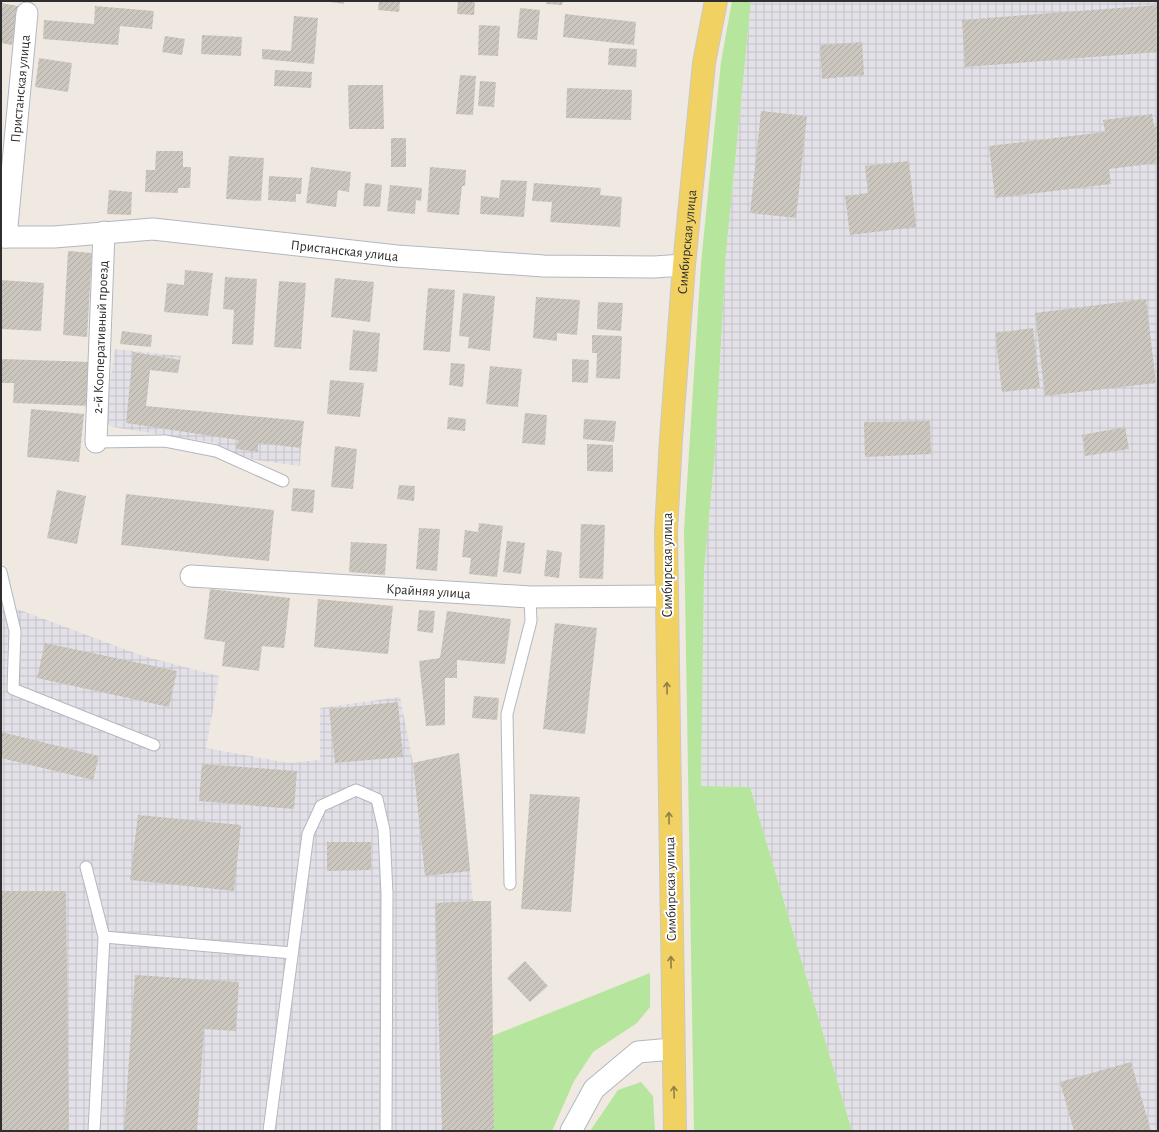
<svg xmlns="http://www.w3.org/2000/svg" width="1159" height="1132" font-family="'Alegreya Sans',sans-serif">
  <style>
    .industrial { fill: url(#industrial-grid) }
    .grass { fill: #b6e59e }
    .building { fill: url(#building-hatch) }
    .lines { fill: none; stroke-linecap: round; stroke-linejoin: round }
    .service-casing { stroke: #b4b7c1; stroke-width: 13 }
    .minor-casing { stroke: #b4b7c1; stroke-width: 23 }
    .primary-casing { stroke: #c9c9c9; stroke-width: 24 }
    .service { stroke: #fff; stroke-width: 11 }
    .minor { stroke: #fff; stroke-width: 21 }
    .primary { stroke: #f2d163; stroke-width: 22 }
    .oneway { stroke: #908048 }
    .labels { text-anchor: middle; stroke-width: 4; stroke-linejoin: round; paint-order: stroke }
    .street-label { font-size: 14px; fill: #2e2e2e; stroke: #fff }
  </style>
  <defs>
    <pattern id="industrial-grid" width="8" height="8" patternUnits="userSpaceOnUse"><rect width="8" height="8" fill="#e3e1e8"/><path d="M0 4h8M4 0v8" fill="none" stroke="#c3c1c7"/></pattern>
    <pattern id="building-hatch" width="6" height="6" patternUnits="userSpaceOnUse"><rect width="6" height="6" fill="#cbc7bf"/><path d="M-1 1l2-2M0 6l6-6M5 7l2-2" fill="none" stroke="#afaba4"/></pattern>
  </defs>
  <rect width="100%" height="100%" fill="#efe9e1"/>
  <path class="industrial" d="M751,1H1158V1131H852L750,787L701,786L704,572L715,452L726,253Z
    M115,349L181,356L178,373L150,370L146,406L301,448L300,466L235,457L216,443L112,427L104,422Z
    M1,603L143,656L219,676L206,748L289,763L320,760V708L400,697L413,763L459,753L473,901H491L494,1128L490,1131H1Z"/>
  <path class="grass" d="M732,1H751L726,253L715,452L704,572L701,786L750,787L852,1131H694L684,531L701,264L721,62Z
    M650,973V1007L637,1023L593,1052L574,1081L552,1131H490L494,1128L492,1036Z
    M641,1082L653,1096L655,1131H590L618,1090Z"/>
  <path class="building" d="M323,1H344V4Z
    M379,1H400L399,12L378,10Z
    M458,1H475L474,15L457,14Z
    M546,1H563L562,5L546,4Z
    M1,3L18,6L12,45L1,43Z
    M1158,5V52L965,67L962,20Z
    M95,6L154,11L152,29L120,26L118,45L43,39L44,20L94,24Z
    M520,8L540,10L537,40L517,38Z
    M565,14L636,22L634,45L563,37Z
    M294,16L318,18L314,64L262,59V49L291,51Z
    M479,25L500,26L498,56L478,55Z
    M202,35L242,37L241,56L201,54Z
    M165,36L185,39L182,55L162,52Z
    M862,42L864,75L822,79L820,45Z
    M609,48L637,49L636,67L608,65Z
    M39,58L72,63L68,92L35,87Z
    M275,70L312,72L311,88L274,86Z
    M460,75L476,76L473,115L456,114Z
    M480,81L496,82L494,107L478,106Z
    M348,85H383L384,129H349Z
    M567,88L632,90L631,120L566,118Z
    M761,111L807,116L796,218L750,213Z
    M1152,114L1154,126H1158V163L1109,169L1111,184L995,198L989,146L1105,132L1103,120Z
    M391,138H406V167H391Z
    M156,151H183V167H191L190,188H178V193L145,192L146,170H155Z
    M229,156L264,158L261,201L226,199Z
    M909,161L916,227L850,235L845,196L868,193L865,166Z
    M311,167L351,172L349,192L338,190L336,207L306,203Z
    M430,167L466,170L465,186H462L459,215L427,212Z
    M269,176L302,178L301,194H296V202L268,200Z
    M501,180L527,181L524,217L480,214L481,196L499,198Z
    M365,183L382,185L380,207L363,206Z
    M534,183L601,188L600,195L622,197L620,227L550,222L552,202L532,201Z
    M390,185L422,188L421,201L416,200L415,214L387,211Z
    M109,190L132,192L131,215L107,214Z
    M68,251L92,253L87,337L63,335Z
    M185,270L213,273L208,316L164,312L167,283L184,285Z
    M225,277L257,279L253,345L232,344L234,310L223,309Z
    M335,278L374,282L370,322L331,317Z
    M1,280L44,283L41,331L1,329Z
    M279,281L306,283L301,349L274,347Z
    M428,288L455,290L450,352L423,350Z
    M463,293L495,296L490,351L468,348L469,337L459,336Z
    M536,297L580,300L577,335L557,333V341L533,338Z
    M1146,299L1156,383L1045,396L1035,313Z
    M598,302L623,303L621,331L597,329Z
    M1033,328L1040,388L1002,392L995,333Z
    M353,330L380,333L377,372L349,370Z
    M122,331L152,335L151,347L120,344Z
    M592,335L622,336L620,379L596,378L597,353H592Z
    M133,352L180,360L178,373L150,370L146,406L304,421L301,448L258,443V452L236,449L238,440L126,423Z
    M1,359L92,362L90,406L13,403L14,383H1Z
    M572,359L589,360L588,383L572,382Z
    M451,363L465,364L463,387L449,385Z
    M490,366L522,369L518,407L486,404Z
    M330,380L364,383L360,417L327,414Z
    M31,409L84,414L79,462L27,457Z
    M525,413L547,415L545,445L522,443Z
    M448,417L466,419L465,431L447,429Z
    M584,419L616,421L614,442L583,439Z
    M930,421L931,454L865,457L864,422Z
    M1125,427L1129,449L1085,456L1082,435Z
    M587,444L613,445V472L587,471Z
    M335,446L357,449L353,489L331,487Z
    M399,485L415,486L414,501L397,499Z
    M293,488L315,490L313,513L291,511Z
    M57,490L86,496L77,544L47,538Z
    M126,494L274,510L269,561L121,545Z
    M479,523L503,526L497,577L469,574L471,558L462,557L465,530L478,532Z
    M581,524L605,525L603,579L579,578Z
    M419,528L440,529L437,571L416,569Z
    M507,541L525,543L521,574L503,572Z
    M351,542L387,544L385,575L349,572Z
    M547,550L562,552L559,578L544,576Z
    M210,589L290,598L284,648L262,646L259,671L222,666L225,642L204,639Z
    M318,599L393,606L388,654L314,647Z
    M419,610L435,611L433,633L417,631Z
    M447,611L511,619L505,664L457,660V678H445V725L426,726L419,661L440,658Z
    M555,623L597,628L585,734L543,729Z
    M45,643L177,671L169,707L37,678Z
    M474,696L499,698L497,720L472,718Z
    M398,702L403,757L335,763L329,709Z
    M1,732L99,756L93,780L1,758Z
    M459,753L470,871L425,876L413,763Z
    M202,764L297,771L294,809L199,801Z
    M530,794L580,797L571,912L521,909Z
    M138,815L241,825L234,891L130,880Z
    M327,842H371V870L327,871Z
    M1,891H66L69,1131H1Z
    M473,901H491L494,1128L490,1131H442L435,903Z
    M525,961L548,986L530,1002L507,978Z
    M135,975L239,982L236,1031L204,1029L197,1131H124Z
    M1131,1062L1151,1131H1074L1060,1082Z"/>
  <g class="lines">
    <g class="service-casing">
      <path id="service" d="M96,442L165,441L216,451L283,481
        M1,572L15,631L13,689L154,745
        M86,867L104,937
        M510,884L507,714L531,621L530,597
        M94,1131L104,937L292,953
        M269,1131L308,834L321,806L356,790L377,799L384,830L387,894L386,1131"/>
    </g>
    <g class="minor-casing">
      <g id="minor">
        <path id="s1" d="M1,237H54L153,229L397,256L544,266L654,267L684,265"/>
        <path id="s2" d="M6,237L27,13"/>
        <path id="s3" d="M96,442L104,232"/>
        <path id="s4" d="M191,576L530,597L666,596"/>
        <path d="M571,1131L594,1089L638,1052L672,1049"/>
      </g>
    </g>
    <g class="primary-casing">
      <g id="primary">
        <path id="s5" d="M675,1131L666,532L671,439L684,265L704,63L716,1"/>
      </g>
    </g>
    <use href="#service" class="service"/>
    <use href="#minor" class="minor"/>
    <use href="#primary" class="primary"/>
  </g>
  <defs><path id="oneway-shaft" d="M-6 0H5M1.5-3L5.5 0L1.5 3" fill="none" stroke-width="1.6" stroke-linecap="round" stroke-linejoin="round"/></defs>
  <g class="oneway">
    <use href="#oneway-shaft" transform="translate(667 688) rotate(-91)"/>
    <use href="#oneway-shaft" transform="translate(669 818) rotate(-91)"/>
    <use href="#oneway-shaft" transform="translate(671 962) rotate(-91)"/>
    <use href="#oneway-shaft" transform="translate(674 1092) rotate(-92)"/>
  </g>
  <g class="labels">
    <g class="street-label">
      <text dy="5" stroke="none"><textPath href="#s2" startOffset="149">Пристанская улица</textPath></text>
      <text dy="5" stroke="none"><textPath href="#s5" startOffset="890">Симбирская улица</textPath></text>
      <text dy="5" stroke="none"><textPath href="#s1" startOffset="345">Пристанская улица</textPath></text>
      <text dy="5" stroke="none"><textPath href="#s3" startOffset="105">2-й Кооперативный проезд</textPath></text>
      <text transform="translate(667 565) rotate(-90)" y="5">Симбирская улица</text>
      <text dy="5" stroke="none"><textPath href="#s4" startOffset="238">Крайняя улица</textPath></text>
      <text transform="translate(670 889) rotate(-91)" y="5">Симбирская улица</text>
    </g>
  </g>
  <rect width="1159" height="1132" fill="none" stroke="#2e2e2e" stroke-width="4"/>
</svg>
